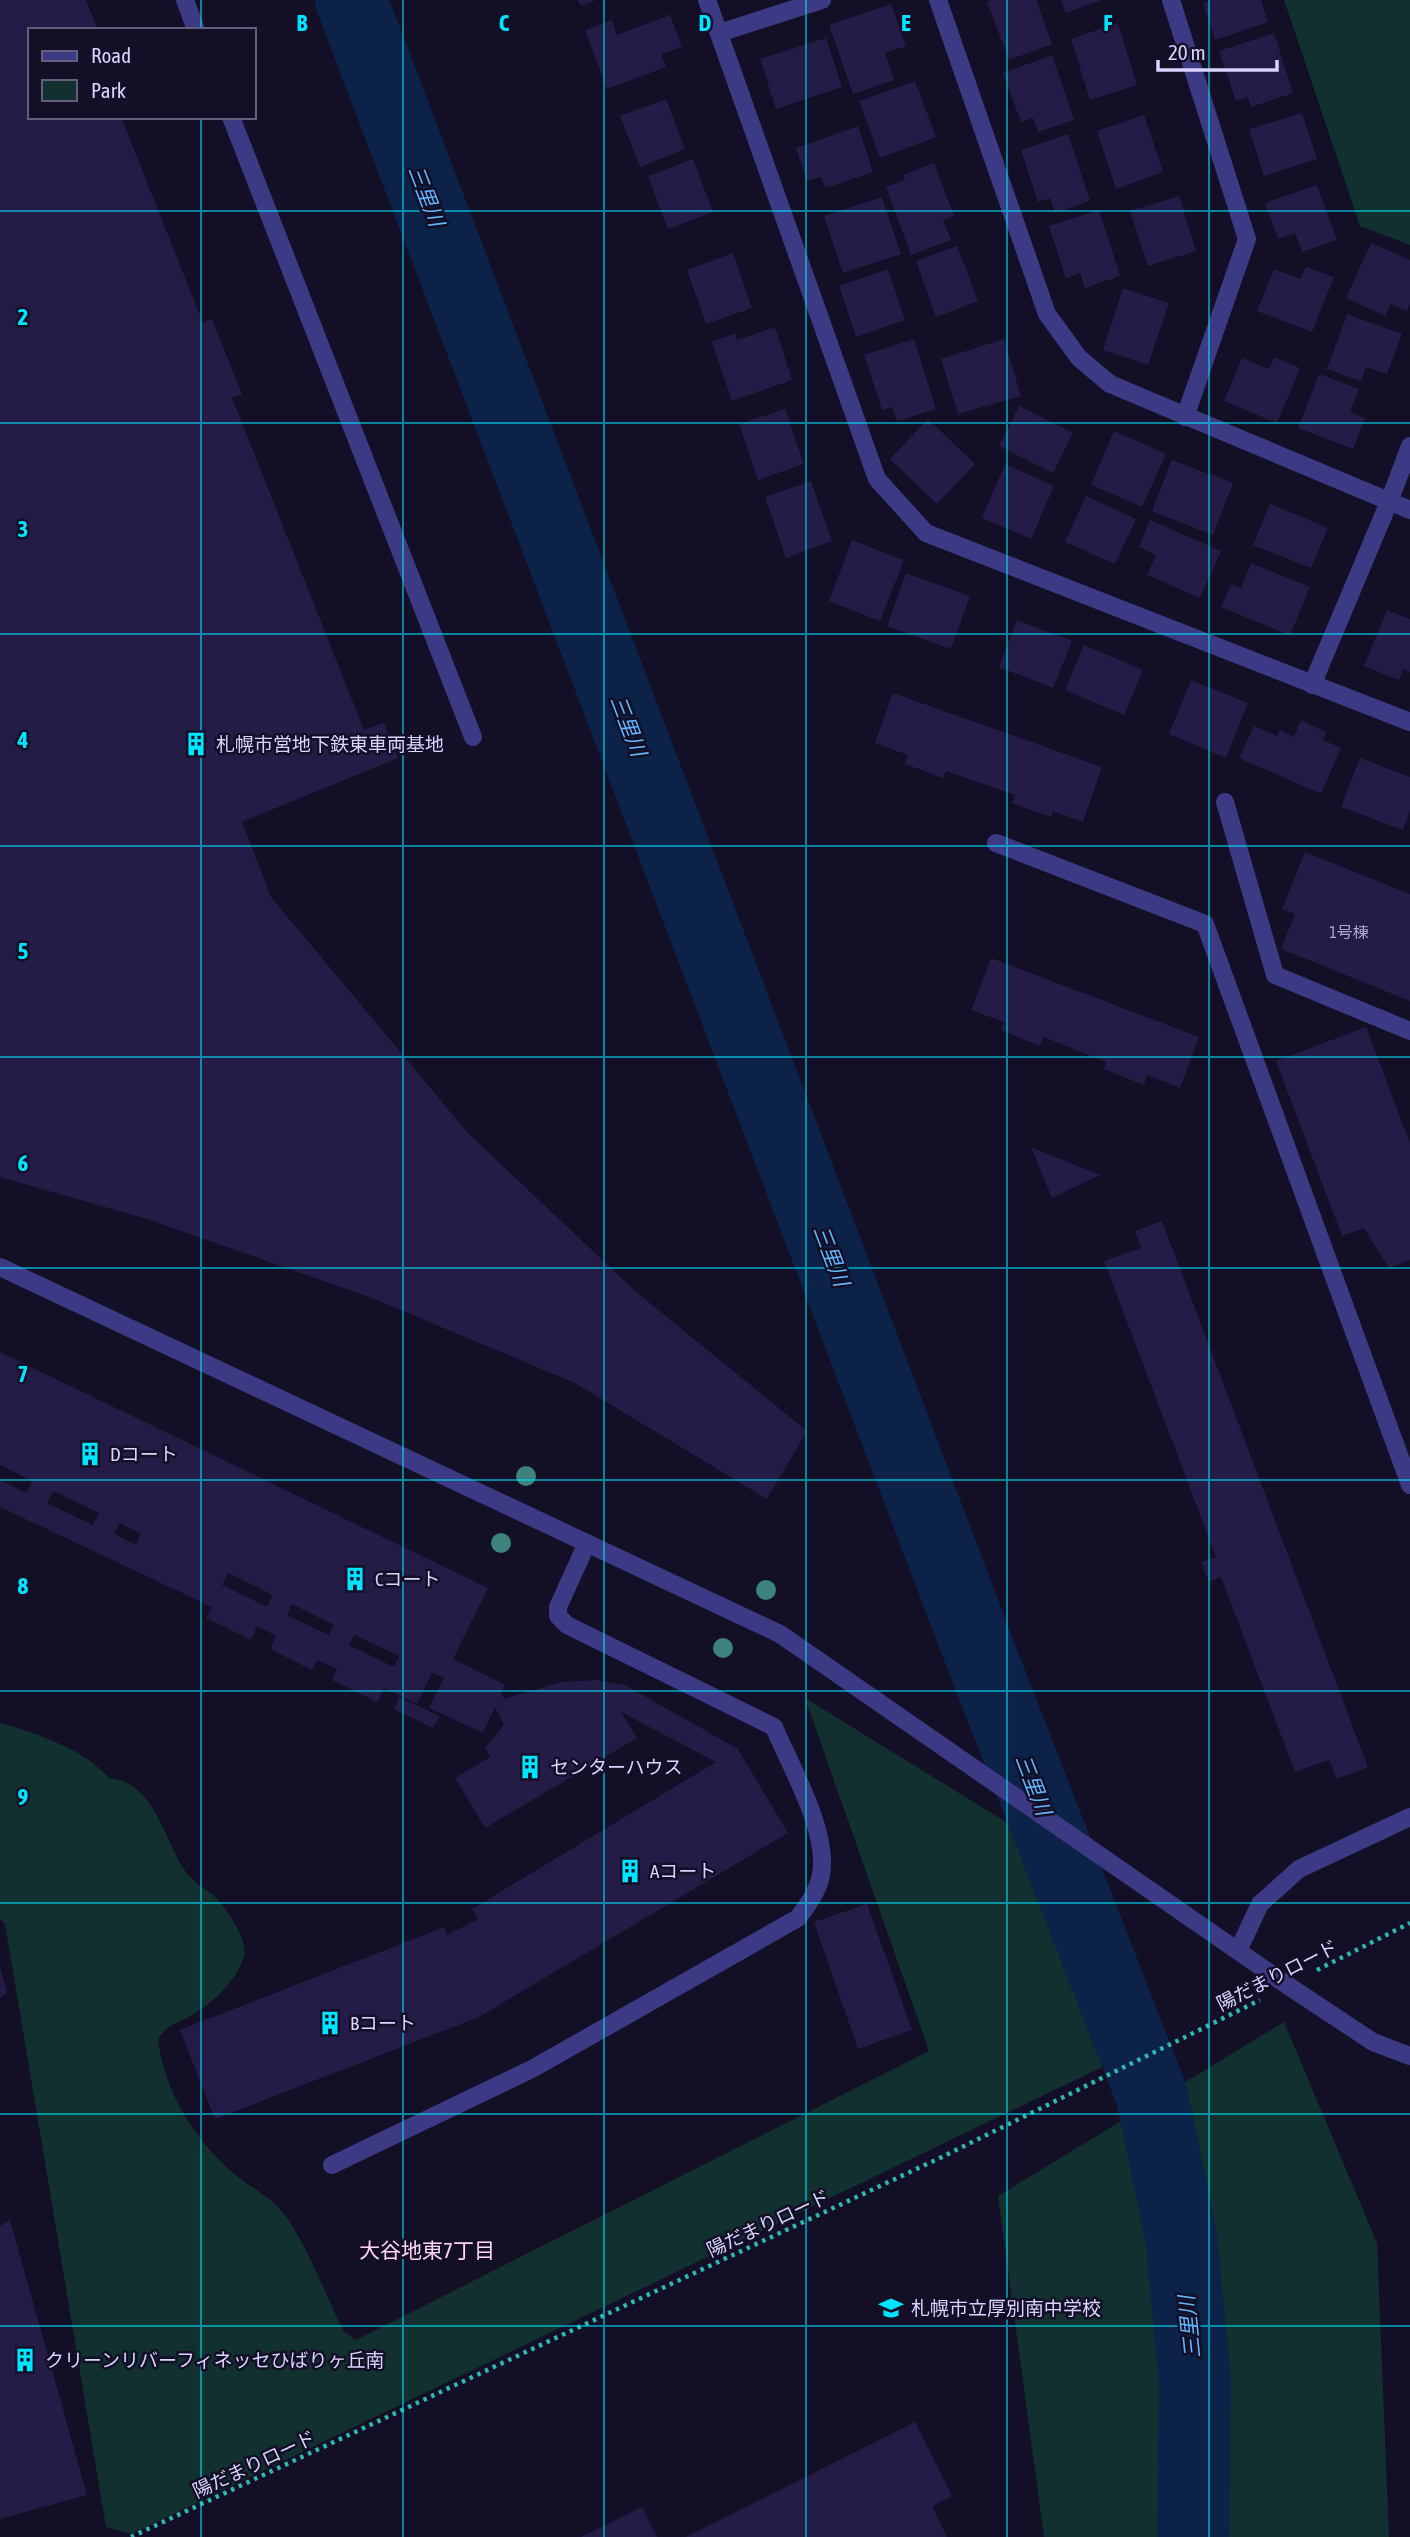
<svg xmlns="http://www.w3.org/2000/svg" width="1410" height="2537" font-family="'Asap Condensed','Noto Sans JP',sans-serif">
  <style>
    .green { fill: #12302f }
    .lines { fill: none; stroke-linecap: round; stroke-linejoin: round }
    .river { stroke: #0c2248; stroke-width: 72 }
    .building { fill: #241b47; fill-rule: evenodd }
    .path { stroke: #2fb8b0; stroke-width: 4.5; stroke-dasharray: 3.5 5; stroke-linecap: butt }
    .minor { stroke: #3d3a85; stroke-width: 18 }
    .tree { fill: #3d827b }
    .grid { fill: none; stroke: #00e5ff; stroke-width: 2; stroke-opacity: 0.55 }
    .labels { text-anchor: middle; stroke-width: 5; stroke-linejoin: round; paint-order: stroke }
    .number-label { font-size: 16px; fill: #aca6d1 }
    .poi-label { font-size: 19px; fill: #d9d4ff; stroke: #130f26; text-anchor: start }
    .street-label { font-size: 19px; fill: #d9d4ff; stroke: #130f26 }
    .water-label { font-size: 21px; font-style: italic; fill: #62b6ff; stroke: #130f26 }
    .neighbourhood-label { font-size: 21px; fill: #ffd6f0; stroke: #130f26 }
    .grid-label { font-size: 23px; text-anchor: middle; font-weight: bold; fill: #00e5ff; stroke: #130f26; stroke-width: 5; stroke-linejoin: round; paint-order: stroke }
  </style>
  <rect width="100%" height="100%" fill="#130f26"/>
  <path class="green" d="M1284,0H1410V245L1360,226Z
    M805,1698L1040,1843L1123,2057L132,2534L106,2527L5,1924L0,1919V1723C36,1733 84,1749 109,1778C155,1782 163,1839 186,1872C195,1885 208,1889 218,1900C228,1912 249,1941 244,1957C235,1983 211,2005 187,2018C172,2025 168,2025 158,2039C164,2090 193,2138 232,2172C247,2185 265,2194 279,2208C303,2234 327,2298 344,2332L356,2340L929,2051Z
    M1284,2022L1377,2243L1389,2537H1044L998,2196Z"/>
  <g class="lines">
    <path class="river" d="M351,0L981,1656L1152,2096L1181,2236L1195,2382L1193,2537"/>
  </g>
  <path class="building" d="M0,0H86L98,30H30V117H121L203,323L212,319L242,394L232,398L364,730L384,723L398,758L242,822L271,897L468,1133L635,1291L807,1431L767,1499L575,1383L372,1298L147,1219L0,1177Z
    M578,0H596L581,6Z
    M992,0H1036L1052,44L1009,60L987,2Z
    M1061,0H1101L1066,13Z
    M1213,0H1261L1268,22L1215,40L1203,3Z
    M891,4L906,46L885,53L894,80L853,94L829,25Z
    M670,15L682,47L661,54L666,67L607,89L585,30L612,20L617,35Z
    M1118,23L1137,85L1090,100L1071,39Z
    M1274,33L1293,93L1251,107L1248,97L1236,101L1219,51Z
    M826,38L842,87L776,109L760,59Z
    M1052,55L1074,120L1038,132L1033,118L1021,122L1003,73Z
    M915,81L936,137L880,158L859,101Z
    M666,99L685,149L640,167L620,116Z
    M1302,113L1317,159L1264,176L1249,129Z
    M1144,115L1163,172L1116,189L1097,131Z
    M858,126L873,172L825,188L821,177L807,181L796,148Z
    M1068,134L1090,201L1055,213L1050,198L1038,202L1021,150Z
    M693,159L713,212L668,229L648,176Z
    M934,163L954,216L943,220L951,240L911,255L886,187L905,180L903,175Z
    M1317,185L1337,240L1302,252L1295,233L1278,239L1265,203Z
    M1179,196L1196,251L1148,266L1130,211Z
    M882,197L901,254L843,273L824,216Z
    M1099,210L1120,276L1085,288L1080,273L1066,278L1049,226Z
    M1371,243L1410,260V304L1407,311L1391,304L1385,316L1346,298Z
    M957,246L978,301L936,317L916,261Z
    M733,253L752,308L706,324L687,270Z
    M1306,267L1334,277L1312,332L1257,311L1274,269L1300,279Z
    M888,269L905,320L856,337L839,286Z
    M1123,288L1169,303L1148,365L1103,350Z
    M1347,314L1402,334L1387,374L1366,367L1361,381L1327,369Z
    M775,327L792,380L732,401L712,342L735,333L737,340Z
    M914,339L936,409L897,421L892,407L882,410L864,355Z
    M1004,339L1021,396L958,414L941,359Z
    M1274,357L1300,368L1277,423L1224,401L1242,358L1269,369Z
    M1319,374L1359,389L1350,412L1365,418L1353,449L1298,428Z
    M1019,406L1073,433L1053,473L999,446Z
    M785,409L804,464L758,480L739,424Z
    M928,419L975,464L937,504L890,459Z
    M1114,431L1166,454L1142,507L1091,485Z
    M1172,460L1233,483L1213,535L1152,511Z
    M1005,464L1054,486L1031,539L982,518Z
    M811,481L832,541L786,558L765,497Z
    M1086,496L1136,519L1115,564L1065,542Z
    M1270,504L1328,528L1311,568L1253,545Z
    M1150,520L1221,551L1200,598L1147,575L1156,555L1139,547Z
    M852,540L904,560L880,621L829,601Z
    M1251,563L1310,587L1290,635L1221,607L1231,584L1241,588Z
    M906,573L970,596L951,649L887,626Z
    M1387,610L1410,619V672L1403,669L1399,680L1364,666Z
    M1017,620L1072,641L1053,688L999,667Z
    M1084,645L1143,670L1124,715L1065,690Z
    M1191,680L1248,703L1226,758L1169,734Z
    M893,693L1102,767L1083,822L1053,811L1051,817L1012,803L1015,795L946,771L943,778L905,764L908,755L875,743Z
    M1301,720L1326,732L1323,740L1341,748L1321,794L1239,758L1254,726L1277,736L1280,730L1294,737Z
    M1360,758L1410,777V811L1403,830L1341,807Z
    M1305,852L1410,894V1001L1281,949L1295,914L1282,909Z
    M991,958L1199,1037L1180,1088L1147,1075L1144,1085L1104,1069L1106,1062L1044,1037L1040,1046L1001,1030L1004,1022L971,1010Z
    M1366,1027L1410,1143V1260L1389,1268L1364,1228L1342,1236L1276,1061Z
    M1031,1147L1100,1175L1052,1198Z
    M1162,1221L1368,1767L1337,1779L1329,1760L1295,1772L1221,1577L1209,1582L1201,1562L1216,1557L1104,1261L1141,1248L1135,1231Z
    M0,1352L488,1588L453,1659L505,1685L501,1693L504,1699L561,1682L595,1680L625,1685L738,1749L788,1833L479,2017L215,2119L180,2030L444,1927L447,1935L478,1919L472,1909L716,1762L621,1712L637,1738L485,1828L455,1778L490,1757L485,1748L504,1725L495,1707L483,1733L429,1708L444,1678L432,1673L417,1704L384,1688L377,1702L332,1680L337,1669L317,1660L312,1670L270,1649L276,1636L257,1626L251,1640L206,1618L212,1607L0,1507V1480L26,1493L32,1481L0,1465ZM53,1491L99,1513L93,1525L47,1503ZM120,1523L141,1534L136,1545L114,1534ZM228,1573L273,1595L267,1607L222,1585ZM292,1604L334,1625L329,1635L287,1615ZM354,1635L399,1656L394,1667L349,1645Z
    M399,1697L440,1716L433,1728L394,1709Z
    M867,1904L912,2030L858,2049L814,1922Z
    M0,1967L7,1993L0,1998Z
    M10,2220L87,2495L0,2519V2226Z
    M915,2422L952,2496L932,2506L947,2537H686Z
    M642,2507L657,2537H581Z"/>
  <g class="lines">
    <path class="path" d="M1317,1970L1410,1923
      M131,2537L942,2157L1260,2000"/>
    <path class="minor" d="M185,0L196,30
      M707,0L877,479L926,533L1410,722
      M938,0L1047,314L1079,358L1110,384L1410,510
      M1171,0L1247,239L1185,417
      M719,33L822,0
      M231,117L473,737
      M1312,685L1389,502L1410,446
      M1225,802L1275,975L1410,1031
      M996,843L1205,924L1410,1485
      M0,1267L780,1634L1287,1985L1373,2042L1410,2056
      M1238,1951L1260,1904L1299,1869L1410,1817
      M332,2165L532,2069L798,1918C807,1906 818,1891 821,1875C829,1831 791,1768 774,1727L567,1625L558,1616V1607L587,1543"/>
  </g>
  <g class="tree">
    <circle cx="526" cy="1476" r="10"/>
    <circle cx="501" cy="1543" r="10"/>
    <circle cx="766" cy="1590" r="10"/>
    <circle cx="723" cy="1648" r="10"/>
  </g>
  <path class="grid" d="M201,0V30M403,0V2537M604,0V2537M806,0V2537M1007,0V2537M1209,0V2537M201,117V2537M0,211H1410M0,423H1410M0,634H1410M0,846H1410M0,1057H1410M0,1268H1410M0,1480H1410M0,1691H1410M0,1903H1410M0,2114H1410M0,2326H1410"/>
  <defs>
    <g id="building-bare" transform="scale(1.89)"><path d="M-4-6H4V6H1V3H-1V6H-4ZM-2.5-4.3h1.7v1.8h-1.7ZM.8-4.3h1.7v1.8H.8ZM-2.5-1h1.7V.8h-1.7ZM.8-1h1.7V.8H.8Z" fill="#00e5ff" stroke="#130f26" stroke-width="2.5" paint-order="stroke"/></g>
    <g id="school-bare" transform="scale(1.89)"><path d="M0-5L7-2L0 1L-7-2ZM-4 1L0 2.5L4 1V4Q0 6-4 4Z" fill="#00e5ff" stroke="#130f26" stroke-width="2.5" paint-order="stroke"/></g>
  </defs>
  <g fill-rule="evenodd">
    <use href="#building-bare" x="196" y="744"/>
    <use href="#building-bare" x="90" y="1454"/>
    <use href="#building-bare" x="355" y="1579"/>
    <use href="#building-bare" x="530" y="1767"/>
    <use href="#building-bare" x="630" y="1871"/>
    <use href="#building-bare" x="330" y="2023"/>
    <use href="#school-bare" x="891" y="2308"/>
    <use href="#building-bare" x="25" y="2360"/>
  </g>
  <g class="labels">
    <g class="number-label">
      <text x="1349" y="938">1号棟</text>
    </g>
    <g class="poi-label">
      <text x="216" y="751">札幌市営地下鉄東車両基地</text>
      <text x="110" y="1461">Dコート</text>
      <text x="375" y="1586">Cコート</text>
      <text x="550" y="1774">センターハウス</text>
      <text x="650" y="1878">Aコート</text>
      <text x="350" y="2030">Bコート</text>
      <text x="911" y="2315">札幌市立厚別南中学校</text>
      <text x="45" y="2367">クリーンリバーフィネッセひばりヶ丘南</text>
    </g>
    <g class="street-label">
      <text transform="translate(1277 1975) rotate(-27)" y="7">陽だまりロード</text>
      <text transform="translate(768 2223) rotate(-25)" y="7">陽だまりロード</text>
      <text transform="translate(254 2464) rotate(-25)" y="7">陽だまりロード</text>
    </g>
    <g class="water-label">
      <text transform="translate(426 196) rotate(69)" y="7">三里川</text>
      <text transform="translate(628 726) rotate(69)" y="7">三里川</text>
      <text transform="translate(831 1256) rotate(69)" y="7">三里川</text>
      <text transform="translate(1033 1785) rotate(69)" y="7">三里川</text>
      <text transform="translate(1190 2327) rotate(-96)" y="7">三里川</text>
    </g>
    <g class="neighbourhood-label">
      <text x="427" y="2258">大谷地東7丁目</text>
    </g>
  </g>
  <g class="grid-label">
    <text x="302" y="31">B</text>
    <text x="504" y="31">C</text>
    <text x="705" y="31">D</text>
    <text x="906" y="31">E</text>
    <text x="1108" y="31">F</text>
    <text x="23" y="325">2</text>
    <text x="23" y="537">3</text>
    <text x="23" y="748">4</text>
    <text x="23" y="959">5</text>
    <text x="23" y="1171">6</text>
    <text x="23" y="1382">7</text>
    <text x="23" y="1594">8</text>
    <text x="23" y="1805">9</text>
  </g>
  <rect x="28" y="28" width="228" height="91" fill="#130f26" stroke="#625e7d" stroke-width="2"/>
  <rect x="42" y="51" width="35" height="10" fill="#3d3a85" stroke="#625e7d" stroke-width="2"/>
  <text x="91" y="63" font-size="21" fill="#d9d4ff">Road</text>
  <rect x="42" y="80" width="35" height="21" fill="#12302f" stroke="#625e7d" stroke-width="2"/>
  <text x="91" y="98" font-size="21" fill="#d9d4ff">Park</text>
  <path d="M1158 60v10h119v-10" fill="none" stroke="#d9d4ff" stroke-width="3.5"/>
  <text x="1168" y="60" font-size="21" fill="#d9d4ff" stroke="#130f26" stroke-width="5" paint-order="stroke">20 m</text>
</svg>
